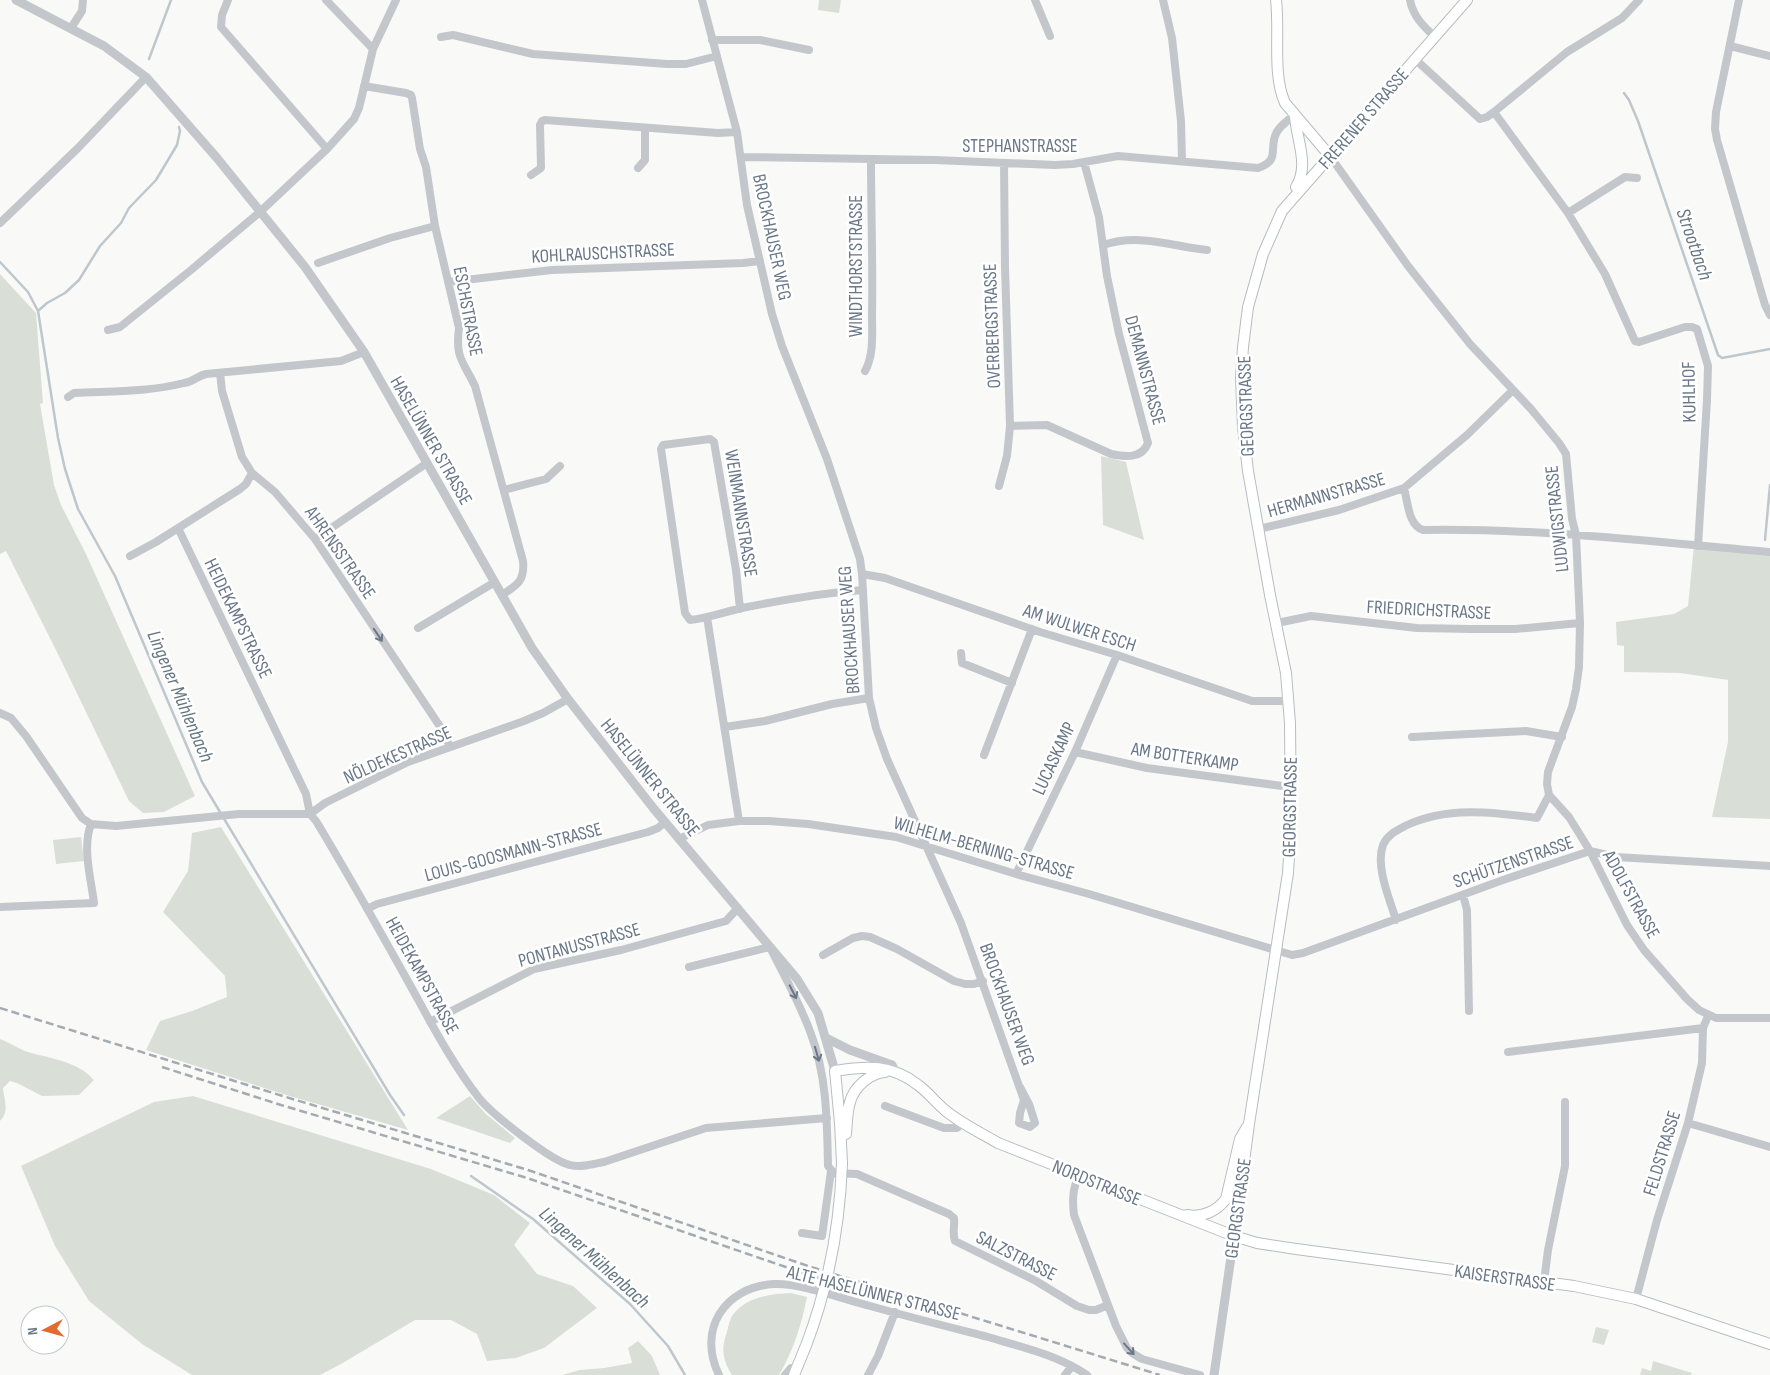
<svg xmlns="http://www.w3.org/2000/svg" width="1770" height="1375" font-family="'Sofia Sans Condensed',sans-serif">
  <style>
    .green { fill: #d9dfd7 }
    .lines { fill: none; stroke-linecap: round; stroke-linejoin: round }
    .stream { stroke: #bec7cd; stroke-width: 2.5 }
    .secondary-casing { stroke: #b8bcc2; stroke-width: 12 }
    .minor { stroke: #c3c7cb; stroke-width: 8 }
    .tertiary { stroke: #c3c7cb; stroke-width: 9 }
    .secondary { stroke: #fff; stroke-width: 10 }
    .rail { stroke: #a4aab1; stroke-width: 2.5; stroke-dasharray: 8 4; stroke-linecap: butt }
    .secondary-bridge-casing { stroke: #b8bcc2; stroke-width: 12; stroke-linecap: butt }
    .secondary-bridge { stroke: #fff; stroke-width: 10 }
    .oneway { stroke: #697788 }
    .labels { text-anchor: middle; stroke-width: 5; stroke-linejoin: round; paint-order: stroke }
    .street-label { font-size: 19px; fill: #697788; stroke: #fff }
    .water-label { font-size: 20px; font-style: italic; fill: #657783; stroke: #fff }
  </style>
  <rect width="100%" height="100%" fill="#f9faf8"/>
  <path class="green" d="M819,0H841L839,13L818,10Z
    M0,274L36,313L43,403L40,404L54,485L61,505L86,554L195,796L164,812L143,813L129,801L56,650L6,551L0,554Z
    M1101,456L1126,462L1144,540L1103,525Z
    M1694,545L1770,554V819L1712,817L1728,742V680L1680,673L1624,672V646L1617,645L1616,622L1674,614L1688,606Z
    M221,827L408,1130L286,1095L146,1050L160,1021L192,1011L227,997L225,976L163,912L188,871L192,833Z
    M81,837L84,861L56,864L53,840Z
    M0,1039C9,1042 17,1048 25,1051C50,1059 76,1060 94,1080L79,1095L42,1096L17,1083L10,1081L3,1088C4,1100 10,1111 0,1121Z
    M193,1096L431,1169L494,1195L530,1223L514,1245L537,1274L573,1286L597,1308L544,1348L516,1358L487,1361L477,1334L451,1320H415L341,1364L320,1375H192L142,1344L89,1301L55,1246L21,1166L154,1102Z
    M470,1096L486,1114L515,1138L510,1143L436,1118Z
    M791,1293L807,1297C802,1323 793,1352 779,1375H732C723,1361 721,1350 726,1335C728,1329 729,1321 732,1316C745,1297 769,1294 791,1293Z
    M1596,1327L1609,1330L1604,1345L1592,1342Z
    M638,1341L652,1356L660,1375H562L580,1370L604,1368L632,1363L628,1348Z
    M1653,1361L1692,1373L1691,1375H1640L1642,1368L1651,1371Z"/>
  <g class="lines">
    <path class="stream" d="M149,59L171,0
      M1624,93L1629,100L1638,121L1718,355L1722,358L1770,349
      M0,262L28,292L38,311L58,438L65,469L78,509L115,576L202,782L390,1095L404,1115
      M38,311L47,303L65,293L79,280L100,246L121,223L129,208L156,180L177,145L180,131L179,127
      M1765,540L1770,485
      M471,1176L533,1219L630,1304L668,1346L685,1375"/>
    <g class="secondary-casing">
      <path id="secondary" d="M1276,0C1280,33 1272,74 1285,103L1330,156
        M1295,115C1296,140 1310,164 1296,187
        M846,1134C847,1123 847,1111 850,1102C854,1087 870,1073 885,1072
        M842,1163L840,1123L835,1071C866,1066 892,1064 918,1085C928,1092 936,1103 946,1111C962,1124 981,1133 998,1143L1234,1236L1257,1243L1296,1249L1574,1286L1636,1299L1770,1344
        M1187,1215C1202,1218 1217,1211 1226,1199L1240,1139L1247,1127
        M1234,1236L1249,1124L1288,873L1291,824L1290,723L1286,673L1270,595L1248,471L1243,427L1241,377L1243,347L1248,307L1263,254L1282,211L1467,0
        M794,1375L807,1343"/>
    </g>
    <path class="minor" d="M228,0L222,15L221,27L327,149
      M326,0L373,49
      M702,0L737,132L747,205L772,314L782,346L827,459L860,559L862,574L869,698L876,728L887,759L961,923L1024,1100L1020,1113L1019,1123L1030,1127L1035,1123L1029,1104L1020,1087
      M1035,0L1050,36
      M1163,0L1172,38L1181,121L1182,161
      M1410,0C1413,16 1423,26 1435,37
      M1739,0L1716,112L1715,129L1717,140L1765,305L1770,315
      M71,28L82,11L83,0
      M441,37L453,35L533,54L667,64H686L717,56
      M712,40H760L809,50
      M1730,46L1770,56
      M1415,59L1480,119L1487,117L1494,112L1568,213L1605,274L1635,341L1639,342L1685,327H1692L1697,329L1708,366L1707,400L1698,546
      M364,86L406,93L411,95L412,98L420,149L426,167L435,226L459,328C455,358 463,361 475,386L523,561C525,581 517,585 502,595
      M1494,112L1567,52L1622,18L1639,0
      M1330,156L1408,266L1470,344L1531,409L1559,443L1566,454L1572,519L1576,535L1580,623L1579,667L1576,689L1572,707L1548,772L1547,784L1549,795L1569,817L1590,851L1627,925L1644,950L1687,999L1699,1010L1716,1018H1770
      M741,157L935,160L1055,165L1073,164L1118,156L1258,168C1279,161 1270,151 1275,136C1278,127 1288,120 1295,115
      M638,168L645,160V129
      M531,175L541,168L540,125L542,121L545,120L718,133L737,132
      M1568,213L1625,177L1637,178
      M0,223L78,148L146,77
      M1103,245C1139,233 1170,246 1207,250
      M318,263L390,238L435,226
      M448,282L552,270L743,263L760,261
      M108,330L120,327L191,270L261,211L327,149L354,119L359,108L373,49L396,0
      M865,371C874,355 872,334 872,315C873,263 871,211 871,159
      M220,373L222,391L242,457L252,473L275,492L315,539L443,731L450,747
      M68,397L74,393C110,391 149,392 184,383C193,382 197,376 206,374L341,361L364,352
      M1010,426L1047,425L1111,454C1125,457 1142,459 1148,443L1119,334L1107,276L1099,217L1084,162
      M999,486L1007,456L1010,426L1005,267L1004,163
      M1404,488C1408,502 1408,525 1423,530C1539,528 1655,542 1770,552
      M504,490L546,479L560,466
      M178,528L306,794L310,814L316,821C347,872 376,924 405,976C428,1017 450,1061 479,1098C492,1114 551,1161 570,1165C581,1168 593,1164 604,1162L706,1128L827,1118
      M1259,529L1339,510L1404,488L1467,435L1513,390
      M315,539L427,463
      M130,556L156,542L240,489L246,484L252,473
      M862,574L885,578L1040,632L1117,655L1252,701H1289
      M740,609L736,570L714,442L710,439L663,445L661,449L685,613L690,620C708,618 724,612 742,608C782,600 822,593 863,590
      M707,617L739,821
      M1277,623L1311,616L1417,628L1471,629H1515L1580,623
      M418,628L495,582
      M961,653L962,663L1012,683
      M0,713L11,718L26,736L82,818L91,824L116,826L239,814H310L325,803L408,762L524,721L543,713L568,699
      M725,727L765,721L832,704L869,698
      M1412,737L1526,731L1562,737
      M1075,752L1147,768L1290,787
      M984,755L1032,629
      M679,839L708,825L739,821H769L808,824L896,837L1016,874L1089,894L1292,955L1303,953L1503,880L1590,851L1616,857L1770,866
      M1016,874L1075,752L1117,655
      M1463,895L1467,910L1469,1011
      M0,907L94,903C91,878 82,848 91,824
      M367,909L377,904L648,832L658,828L665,822
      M1396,920C1390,900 1375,866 1383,845C1387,835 1396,831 1405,826C1446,806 1493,812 1537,818L1549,795
      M823,955L853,938L862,936L870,937L897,949L954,981L965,984H974L983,981
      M689,967L770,947C784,976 800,1003 811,1034C827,1076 827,1122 828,1166L834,1173L857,1174L949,1214L954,1218C955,1226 952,1233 955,1241L1036,1281L1077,1306L1089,1310H1096L1108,1305
      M430,1022L534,969L621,950L726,921L738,908
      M1508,1052L1703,1028
      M885,1106L944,1128H957L963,1123
      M1688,1123L1770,1147
      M1079,1174C1073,1189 1072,1199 1074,1215L1116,1326L1127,1348L1132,1353L1142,1359L1200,1375
      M802,1233L822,1236L831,1171
      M1544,1282L1548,1250L1565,1166V1102
      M1636,1299L1657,1220L1688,1123L1702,1063L1703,1028L1708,1016
      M719,1375C697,1330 724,1287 774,1284C801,1283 843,1299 870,1306C909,1317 949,1327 988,1337C1022,1347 1057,1355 1087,1375
      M785,1375L791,1368H797
      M868,1375L878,1356L895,1312
      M1065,1375L1072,1366"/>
    <path class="tertiary" d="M16,0L104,46L146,77L217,158L305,267L364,352L532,648L568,699L654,809L797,979L818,1013L835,1071
      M826,1038L850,1050L892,1065L895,1071
      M1214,1375L1234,1236"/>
    <use href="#secondary" class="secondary"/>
    <path class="rail" d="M0,1008L286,1097L528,1170L811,1267L1160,1375
      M162,1067L281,1105L527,1178L809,1275L917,1307"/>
    <g class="secondary-bridge-casing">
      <path id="secondary-bridge" d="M807,1343C829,1284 840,1225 842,1163"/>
    </g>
    <use href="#secondary-bridge" class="secondary-bridge"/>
  </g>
  <defs><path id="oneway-shaft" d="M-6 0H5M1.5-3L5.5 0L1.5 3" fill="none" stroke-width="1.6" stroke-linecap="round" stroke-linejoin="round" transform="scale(1.25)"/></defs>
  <g class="oneway">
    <use href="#oneway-shaft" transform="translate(378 635) rotate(56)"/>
    <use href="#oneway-shaft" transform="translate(793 992) rotate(63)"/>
    <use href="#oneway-shaft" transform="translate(817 1054) rotate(74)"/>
    <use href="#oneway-shaft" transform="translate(1129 1349) rotate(48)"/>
  </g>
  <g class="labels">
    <g class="street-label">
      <text transform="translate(1363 118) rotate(-49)" y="7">FRERENER STRASSE</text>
      <text x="1020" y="152">STEPHANSTRASSE</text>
      <text transform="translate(773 237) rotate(78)" y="7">BROCKHAUSER WEG</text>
      <text transform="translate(603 252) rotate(-3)" y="7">KOHLRAUSCHSTRASSE</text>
      <text transform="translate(855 266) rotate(-90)" y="7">WINDTHORSTSTRASSE</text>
      <text transform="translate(469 311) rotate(79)" y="7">ESCHSTRASSE</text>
      <text transform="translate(991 326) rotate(-92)" y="7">OVERBERGSTRASSE</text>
      <text transform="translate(1146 370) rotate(75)" y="7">DEMANNSTRASSE</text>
      <text transform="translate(1688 392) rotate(-91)" y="7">KUHLHOF</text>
      <text transform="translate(1245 406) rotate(-92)" y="7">GEORGSTRASSE</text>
      <text transform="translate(432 440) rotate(60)" y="7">HASELÜNNER STRASSE</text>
      <text transform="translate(1326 494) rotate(-16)" y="7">HERMANNSTRASSE</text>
      <text transform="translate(742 513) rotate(81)" y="7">WEINMANNSTRASSE</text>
      <text transform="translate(1556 519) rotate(-96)" y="7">LUDWIGSTRASSE</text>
      <text transform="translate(341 552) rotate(55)" y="7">AHRENSSTRASSE</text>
      <text transform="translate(1429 609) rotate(3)" y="7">FRIEDRICHSTRASSE</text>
      <text transform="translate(239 618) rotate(64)" y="7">HEIDEKAMPSTRASSE</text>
      <text transform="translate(1080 627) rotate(18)" y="7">AM WULWER ESCH</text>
      <text transform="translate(848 630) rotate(-94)" y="7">BROCKHAUSER WEG</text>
      <text transform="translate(397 754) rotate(-24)" y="7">NÖLDEKESTRASSE</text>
      <text transform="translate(1185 756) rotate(9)" y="7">AM BOTTERKAMP</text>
      <text transform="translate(1053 758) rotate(-65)" y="7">LUCASKAMP</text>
      <text transform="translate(651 777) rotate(51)" y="7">HASELÜNNER STRASSE</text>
      <text transform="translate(1289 807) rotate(-89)" y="7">GEORGSTRASSE</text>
      <text transform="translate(984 847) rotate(16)" y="7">WILHELM-BERNING-STRASSE</text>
      <text transform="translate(513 851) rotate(-15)" y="7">LOUIS-GOOSMANN-STRASSE</text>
      <text transform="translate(1513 861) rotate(-19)" y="7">SCHÜTZENSTRASSE</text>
      <text transform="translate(1632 894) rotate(61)" y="7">ADOLFSTRASSE</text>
      <text transform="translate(579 944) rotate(-15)" y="7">PONTANUSSTRASSE</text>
      <text transform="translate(423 975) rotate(61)" y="7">HEIDEKAMPSTRASSE</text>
      <text transform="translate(1008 1004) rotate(70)" y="7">BROCKHAUSER WEG</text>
      <text transform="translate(1661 1153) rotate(-73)" y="7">FELDSTRASSE</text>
      <text transform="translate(1097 1182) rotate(22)" y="7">NORDSTRASSE</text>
      <text transform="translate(1237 1208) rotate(-82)" y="7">GEORGSTRASSE</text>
      <text transform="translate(1017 1255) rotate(27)" y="7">SALZSTRASSE</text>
      <text transform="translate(1505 1277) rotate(8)" y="7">KAISERSTRASSE</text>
      <text transform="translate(874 1292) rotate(14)" y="7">ALTE HASELÜNNER STRASSE</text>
    </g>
    <g class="water-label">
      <text transform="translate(1695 244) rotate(71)" y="7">Strootbach</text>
      <text transform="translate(181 696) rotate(67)" y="7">Lingener Mühlenbach</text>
      <text transform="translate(595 1257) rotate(42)" y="7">Lingener Mühlenbach</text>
    </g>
  </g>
  <g transform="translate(45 1330) rotate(264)"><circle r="24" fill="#ffffff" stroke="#c3c9cf"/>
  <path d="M0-4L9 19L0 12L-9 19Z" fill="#e16c30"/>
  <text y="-8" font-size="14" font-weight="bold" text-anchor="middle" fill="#697788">N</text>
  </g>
</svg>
